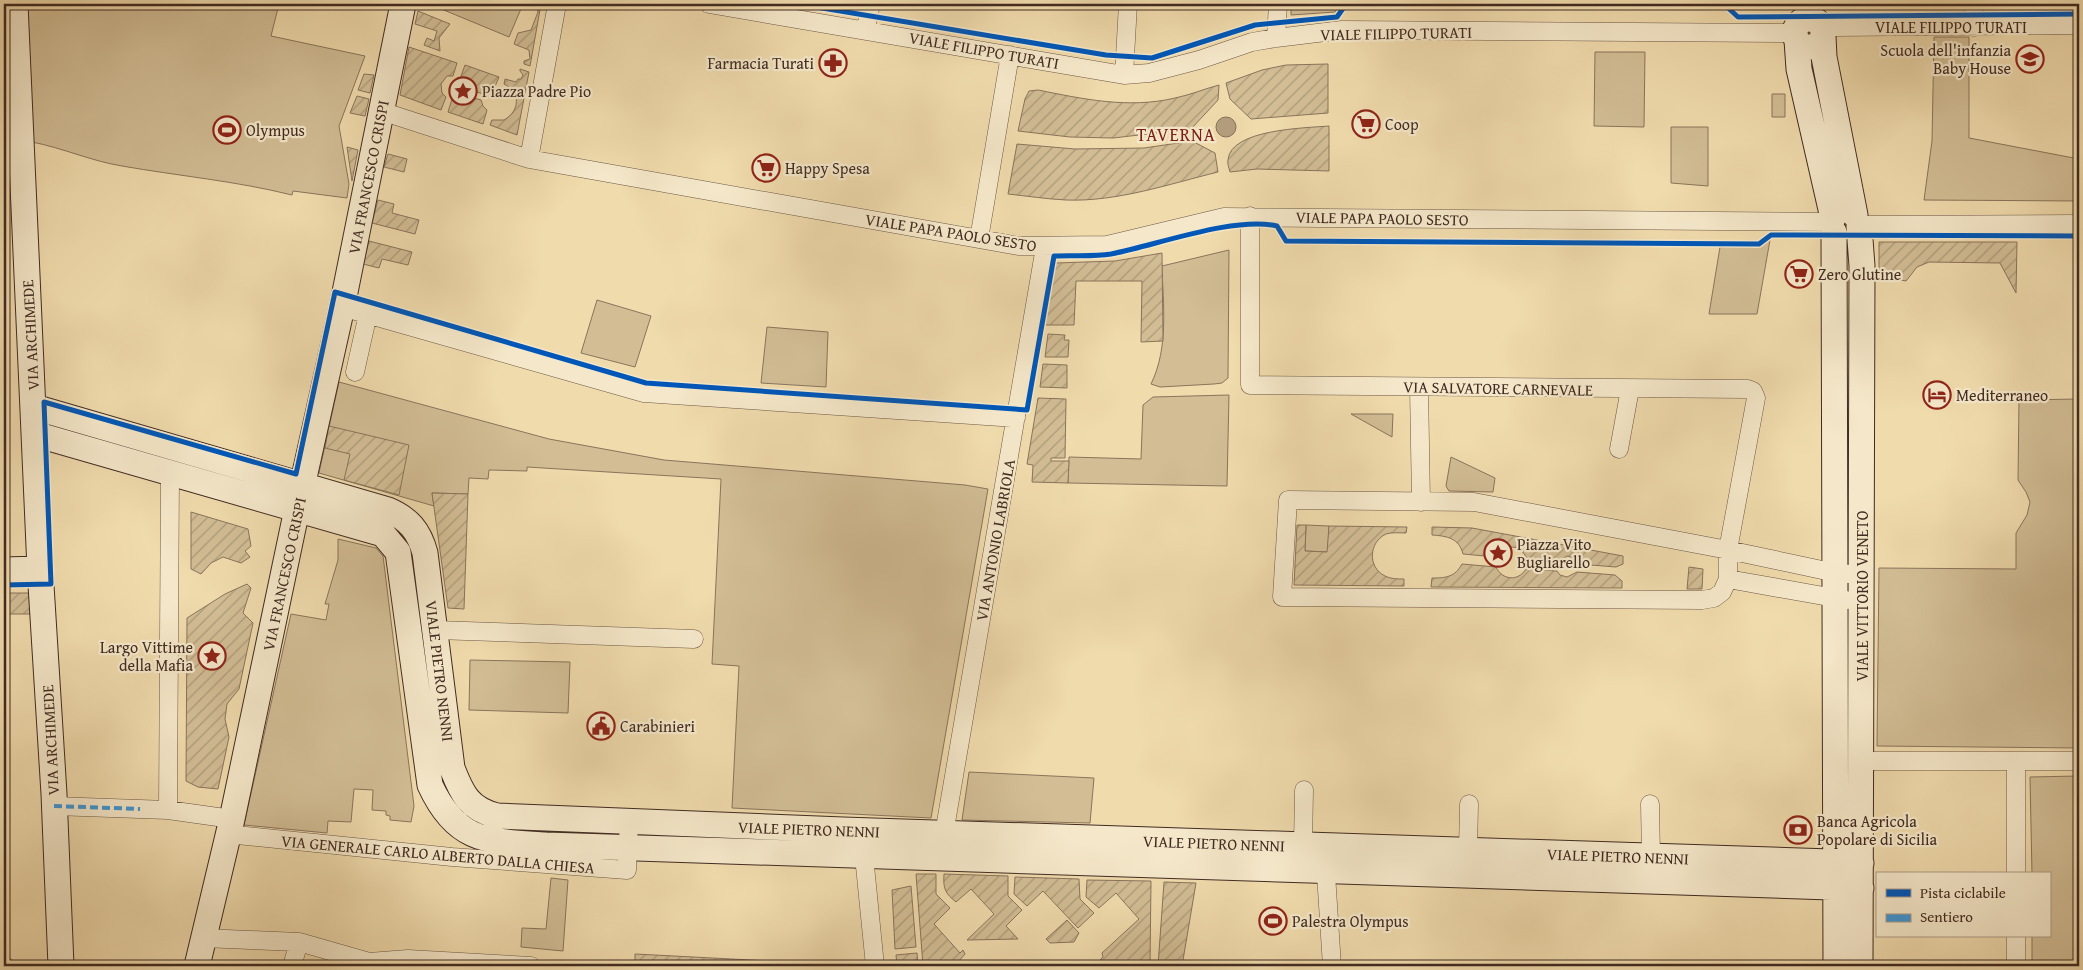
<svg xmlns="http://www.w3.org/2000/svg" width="2083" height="970" font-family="'Gentium Book Plus',serif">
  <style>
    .green { fill: #d2bd95; stroke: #8a745c }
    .garden { fill: url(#garden-furrows); stroke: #8a745c }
    .water { fill: #b49f7e; stroke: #867159 }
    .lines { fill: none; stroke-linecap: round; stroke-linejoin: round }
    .street-casing { stroke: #6d5745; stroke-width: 19 }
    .secondary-casing { stroke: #412b22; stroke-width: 27 }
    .street { stroke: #f5e8ca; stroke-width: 18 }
    .secondary { stroke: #f5e8ca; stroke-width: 25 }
    .quiet { stroke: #3f96d5; stroke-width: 4; stroke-dasharray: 8 4; stroke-linecap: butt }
    .cycleway-casing { stroke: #f5e8ca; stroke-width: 8 }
    .cycleway { stroke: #0057b8; stroke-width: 5 }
    .labels { text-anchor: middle; stroke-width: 4.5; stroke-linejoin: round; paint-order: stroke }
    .street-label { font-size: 16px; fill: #412b22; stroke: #f5e8ca }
    .poi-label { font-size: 16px; fill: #412b22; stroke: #f5e8ca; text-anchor: start }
    .neighbourhood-label { font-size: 18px; letter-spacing: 1px; fill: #7a1f14; stroke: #f5e8ca }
  </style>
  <defs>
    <pattern id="garden-furrows" width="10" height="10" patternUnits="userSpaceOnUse" patternTransform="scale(1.25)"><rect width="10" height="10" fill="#d2bd95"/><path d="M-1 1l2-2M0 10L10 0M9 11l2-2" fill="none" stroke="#ac9a79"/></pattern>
  </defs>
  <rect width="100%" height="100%" fill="#f0dbad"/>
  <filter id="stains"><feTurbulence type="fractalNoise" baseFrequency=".004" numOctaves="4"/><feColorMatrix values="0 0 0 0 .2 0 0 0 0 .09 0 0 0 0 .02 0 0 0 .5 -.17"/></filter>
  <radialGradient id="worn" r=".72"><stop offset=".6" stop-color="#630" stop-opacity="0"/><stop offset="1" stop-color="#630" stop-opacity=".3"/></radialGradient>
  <path class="green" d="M26,4H279L271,36L365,56L339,126L349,184L347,198L293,191L292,195C236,181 179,176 122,166C91,161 63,148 32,142Z
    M441,4H523L509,37L439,8Z
    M1291,4H1340L1335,12L1291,15Z
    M1934,37H1969V138L2079,159V201L1924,200L1932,141Z
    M1595,52H1645L1644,127L1594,126Z
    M1772,94H1785V117H1772Z
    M1671,127H1708V186L1671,183Z
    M1770,240L1757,314H1709L1720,247H1760Z
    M1229,250L1228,378L1222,383L1214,384L1160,387L1151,384C1169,347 1163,305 1162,266Z
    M597,300L651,316L635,367L581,353Z
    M767,327L828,332L826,387L761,383Z
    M339,382L549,439L664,460L965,485L988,489L931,818L732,808L739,666L712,664L721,479L527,467V471L489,470L488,479L469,478L468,494L432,493L434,506L319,473Z
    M1229,395L1227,486L1068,483L1069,457L1141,459L1143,405L1153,397Z
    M2079,399V748L1877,746L1879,568L2016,569V533L2027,515L2030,502L2026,492L2018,480L2019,400Z
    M1351,414H1393L1392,437Z
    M1451,457L1495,478L1493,492L1449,491L1446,486Z
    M1306,525L1329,526L1328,552L1305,551Z
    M338,539L376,548L383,556L414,806L411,822L390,820V816L386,815V811L372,810L373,790L354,789L351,822L328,821L327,833L244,825L291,614L326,620L329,604H325L338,560Z
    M470,660L570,662L568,713L469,710Z
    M969,772L1094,778L1090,823L962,820Z
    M2079,776V966H2032V936H2049V874H2032L2030,777Z
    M551,878L568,880L563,951L521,947L522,928L546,929Z"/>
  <path class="garden" d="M536,4H541L530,66L524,64V61L530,59L529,50L514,44L518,33L531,30L538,12Z
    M418,11L450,24L439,38L440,51L424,45L427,38L434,41L437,31L415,24Z
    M409,47L457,63L453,76H447L441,84L442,93L446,97L441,110L400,95Z
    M1328,64V113L1251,119L1230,99L1226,83L1262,70L1286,65Z
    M465,65L499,77L494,89L486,91L483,94L466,88L465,84L460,79Z
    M520,69L529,72L517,135L490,125L492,120H504C520,111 521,92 504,84L505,79L516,82L518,79H521L523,75L520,71Z
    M364,74L374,75L370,93L358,90Z
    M1219,85L1218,100L1191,129L1113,138L1070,137L1018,131L1025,99L1029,91L1038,90C1083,99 1129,109 1175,98C1190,95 1204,89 1219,85Z
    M464,95L481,100L483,106L487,110L483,124L448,112L452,99H458Z
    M357,96L369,99L365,116L350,113Z
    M1329,126V171L1257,169L1230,172C1229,168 1227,163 1228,160C1230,129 1306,128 1329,126Z
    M1192,141L1215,153L1218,172C1169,184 1117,202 1066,200C1046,199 1027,196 1008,194L1017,144L1075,149L1144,148Z
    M347,147L358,150L352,181Z
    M388,154L407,159L404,172L384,167Z
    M378,200L394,204L392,213L419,220L415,234L372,223Z
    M369,241L412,252L408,265L382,259L379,268L363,264Z
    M1879,242H2017L2016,293L2000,263L1929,262L1917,267L1906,281L1879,276Z
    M1162,253L1163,341L1141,342L1142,281H1076L1074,325H1045L1056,263L1115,261Z
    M1048,334L1065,335L1064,340H1069L1068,357H1045Z
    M1043,364L1067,365V388L1040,387Z
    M1038,398L1066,399L1065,458H1051V461H1069L1068,483L1032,482L1033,465L1027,464Z
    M329,426L409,445L399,495L344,480L350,454L325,448Z
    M432,493L468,494L464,609L448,608Z
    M191,512L248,529L251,546L245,551L250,557L241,563L223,557L211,563L201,574L191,569Z
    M1297,525H1306L1305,551L1327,552L1329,526L1407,527L1406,533C1400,533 1392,532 1386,534C1369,542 1367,567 1385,576C1391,579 1398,579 1404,579V586L1294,585Z
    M1432,527L1472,528L1623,556V564L1616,567L1578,564L1574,558L1567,556L1558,562L1527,559C1521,544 1505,543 1496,557L1463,554C1459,538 1447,536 1432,535Z
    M1462,564L1496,567C1502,580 1518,582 1526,569L1557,571L1560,575L1567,577L1577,572L1615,575L1622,581V588L1431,587L1432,578C1446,578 1455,577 1462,564Z
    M1689,567L1703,569L1702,589H1687Z
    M247,584L251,588L243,613L253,623L239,689L227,704L225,719L229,737L218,789L198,787L186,781L187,618L225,594Z
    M4,593H29L30,614H4Z
    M916,874H936V894L950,908L934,924L960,953L963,950L965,954L958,962L957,966H923Z
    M944,874L1008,876V896L1022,910L1006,926L1018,939L967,940L994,914L971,889L956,902C945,893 943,889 944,874Z
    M1015,877L1079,879L1080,899L1094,913L1078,928L1043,891L1027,906L1014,894Z
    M1087,880L1151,881L1150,965L1102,966L1099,961L1103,957L1102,953L1139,919L1116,893L1099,908L1086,897Z
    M1164,882L1196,883L1182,966H1158Z
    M911,886L916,947L895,949L892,890Z
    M1067,920L1079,933L1074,942L1050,943L1046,939Z
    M917,953L918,966H897L896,955Z
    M635,954L828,964V966H635Z"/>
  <path class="water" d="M1216 127a10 10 0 1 1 20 0a10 10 0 1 1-20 0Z"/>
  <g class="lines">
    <g class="street-casing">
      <path id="street" d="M709,4L1124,75L1149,73L1199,60L1252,42L1276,38L1342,30L1795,33
        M1974,27V4
        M866,29L871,4
        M1822,29L1834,27L2079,25
        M1276,38L1278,4
        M1124,75L1128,4
        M381,111L529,159L1018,246L1107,245L1224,217L1321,218L1831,222
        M529,159L557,4
        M1250,216V385L1748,389L1753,391L1756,398L1728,550V579L1722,592L1714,598L1702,600L1282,597L1288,500L1474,502L1728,550L1836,573L1862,575
        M1859,225L2079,224
        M979,239L1010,55
        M342,307L644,393L1016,418
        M355,372L368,314
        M1419,387L1421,502
        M1619,449L1630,389
        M1728,579L1846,600
        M436,630L694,639
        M1862,761H2079
        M1650,804L1651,857
        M54,806L168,810L232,819
        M168,810L170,473
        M227,834L452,857L627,870L629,821
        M944,834L1045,247
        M1303,845L1304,790
        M1468,851L1469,804
        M864,856L875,966
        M1325,859L1332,966
        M2016,874V761
        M203,938L299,942L369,962L408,959L531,966
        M4,966H5
        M292,966L299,942
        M2016,966V936"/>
    </g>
    <g class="secondary-casing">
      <path id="secondary" d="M15,4L40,569L54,794L61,966
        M1795 33a14 14 0 1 1 28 0a14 14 0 1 1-28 0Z
        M1823,36L1824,57L1855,215
        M1797,40L1799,69L1833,218
        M1859,226L1862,266L1860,966
        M1834,232L1836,966
        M34,407L388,510C409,519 419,531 425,553L452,768C462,794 469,809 497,816L843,830L1861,863
        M35,434L383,534L398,552L430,785C457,844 489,841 546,845L1861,888
        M4,570L40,569
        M197,966L232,819L297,509L342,307L403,4"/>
    </g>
    <use href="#street" class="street"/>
    <use href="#secondary" class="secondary"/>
    <path class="quiet" d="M54,806L140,809"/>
    <g class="cycleway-casing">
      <path id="cycleway" d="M798,4L1106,55L1152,58L1255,25L1337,17L1344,7L1726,6L1738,17L2079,14
        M4,585L51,584L44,402L296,474L335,292L646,383L1027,410L1054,256C1072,255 1093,257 1111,254C1157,245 1234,216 1277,226L1286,241L1759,244L1771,235H1793L2079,236"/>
    </g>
    <use href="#cycleway" class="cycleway"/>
  </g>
  <defs>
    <g id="school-ring" transform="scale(1.4375)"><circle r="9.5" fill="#f5e8ca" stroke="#8f2418" stroke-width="1.5"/><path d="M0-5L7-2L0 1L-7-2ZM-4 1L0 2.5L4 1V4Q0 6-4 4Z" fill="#8f2418"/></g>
    <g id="pharmacy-ring" transform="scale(1.4375)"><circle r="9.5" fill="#f5e8ca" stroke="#8f2418" stroke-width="1.5"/><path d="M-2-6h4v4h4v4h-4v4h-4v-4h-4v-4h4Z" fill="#8f2418"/></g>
    <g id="sight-ring" transform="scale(1.4375)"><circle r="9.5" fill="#f5e8ca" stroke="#8f2418" stroke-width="1.5"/><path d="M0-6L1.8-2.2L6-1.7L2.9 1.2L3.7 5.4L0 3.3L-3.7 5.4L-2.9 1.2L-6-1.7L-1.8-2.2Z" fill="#8f2418"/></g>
    <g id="supermarket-ring" transform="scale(1.4375)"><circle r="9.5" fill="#f5e8ca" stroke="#8f2418" stroke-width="1.5"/><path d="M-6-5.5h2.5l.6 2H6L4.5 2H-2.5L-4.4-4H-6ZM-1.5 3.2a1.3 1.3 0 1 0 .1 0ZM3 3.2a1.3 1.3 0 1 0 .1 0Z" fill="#8f2418"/></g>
    <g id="stadium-ring" transform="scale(1.4375)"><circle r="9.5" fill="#f5e8ca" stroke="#8f2418" stroke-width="1.5"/><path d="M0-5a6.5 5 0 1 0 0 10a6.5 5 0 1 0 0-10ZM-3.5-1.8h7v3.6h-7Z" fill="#8f2418"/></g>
    <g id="hotel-ring" transform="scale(1.4375)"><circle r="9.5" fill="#f5e8ca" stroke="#8f2418" stroke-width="1.5"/><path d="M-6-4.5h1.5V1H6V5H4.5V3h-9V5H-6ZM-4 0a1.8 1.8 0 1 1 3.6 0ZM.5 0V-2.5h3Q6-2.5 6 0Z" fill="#8f2418"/></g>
    <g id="civic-ring" transform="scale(1.4375)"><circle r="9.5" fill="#f5e8ca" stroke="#8f2418" stroke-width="1.5"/><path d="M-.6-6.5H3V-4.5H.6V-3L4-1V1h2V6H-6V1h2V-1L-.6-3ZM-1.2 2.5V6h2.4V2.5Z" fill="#8f2418"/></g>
    <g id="bank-ring" transform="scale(1.4375)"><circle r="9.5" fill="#f5e8ca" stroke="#8f2418" stroke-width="1.5"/><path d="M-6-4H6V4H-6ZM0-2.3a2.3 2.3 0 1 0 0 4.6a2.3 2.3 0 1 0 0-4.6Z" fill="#8f2418"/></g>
  </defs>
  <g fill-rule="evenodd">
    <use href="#school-ring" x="2030" y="59"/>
    <use href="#pharmacy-ring" x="833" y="63"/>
    <use href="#sight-ring" x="463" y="91"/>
    <use href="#supermarket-ring" x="1366" y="124"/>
    <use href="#stadium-ring" x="227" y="130"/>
    <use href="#supermarket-ring" x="766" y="168"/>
    <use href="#supermarket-ring" x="1799" y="274"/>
    <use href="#hotel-ring" x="1937" y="395"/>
    <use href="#sight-ring" x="1498" y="553"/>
    <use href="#sight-ring" x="212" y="656"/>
    <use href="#civic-ring" x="601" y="726"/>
    <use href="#bank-ring" x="1798" y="830"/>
    <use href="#stadium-ring" x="1273" y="921"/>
  </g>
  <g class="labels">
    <g class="street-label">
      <text x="1951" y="33">VIALE FILIPPO TURATI</text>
      <text transform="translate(1396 33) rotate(-1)" y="6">VIALE FILIPPO TURATI</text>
      <text transform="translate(984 50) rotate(10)" y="6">VIALE FILIPPO TURATI</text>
      <text transform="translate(368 177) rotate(-79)" y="6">VIA FRANCESCO CRISPI</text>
      <text transform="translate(1382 218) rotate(1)" y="6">VIALE PAPA PAOLO SESTO</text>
      <text transform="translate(951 232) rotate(9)" y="6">VIALE PAPA PAOLO SESTO</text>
      <text transform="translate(30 335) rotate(-93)" y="6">VIA ARCHIMEDE</text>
      <text transform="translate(1498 388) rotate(1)" y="6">VIA SALVATORE CARNEVALE</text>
      <text transform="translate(995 540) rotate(-80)" y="6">VIA ANTONIO LABRIOLA</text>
      <text transform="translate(284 574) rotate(-78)" y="6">VIA FRANCESCO CRISPI</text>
      <text transform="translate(1862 596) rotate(-90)" y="6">VIALE VITTORIO VENETO</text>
      <text transform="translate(440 671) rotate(83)" y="6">VIALE PIETRO NENNI</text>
      <text transform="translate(50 740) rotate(-93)" y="6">VIA ARCHIMEDE</text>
      <text transform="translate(809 829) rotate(2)" y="6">VIALE PIETRO NENNI</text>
      <text transform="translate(1214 843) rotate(2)" y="6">VIALE PIETRO NENNI</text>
      <text transform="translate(438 854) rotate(5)" y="6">VIA GENERALE CARLO ALBERTO DALLA CHIESA</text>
      <text transform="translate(1618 856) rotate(2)" y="6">VIALE PIETRO NENNI</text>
    </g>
    <g class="poi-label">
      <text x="2011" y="56" text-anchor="end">Scuola dell'infanzia<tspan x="2011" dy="18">Baby House</tspan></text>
      <text x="814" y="69" text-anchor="end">Farmacia Turati</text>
      <text x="482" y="97">Piazza Padre Pio</text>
      <text x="1385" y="130">Coop</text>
      <text x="246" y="136">Olympus</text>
      <text x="785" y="174">Happy Spesa</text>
      <text x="1818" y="280">Zero Glutine</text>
      <text x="1956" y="401">Mediterraneo</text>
      <text x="1517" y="550">Piazza Vito<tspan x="1517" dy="18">Bugliarello</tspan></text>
      <text x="193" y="653" text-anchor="end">Largo Vittime<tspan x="193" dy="18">della Mafia</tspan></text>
      <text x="620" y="732">Carabinieri</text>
      <text x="1817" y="827">Banca Agricola<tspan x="1817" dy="18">Popolare di Sicilia</tspan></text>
      <text x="1292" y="927">Palestra Olympus</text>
    </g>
    <g class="neighbourhood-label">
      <text x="1176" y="141">TAVERNA</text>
    </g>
  </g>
  <rect width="2083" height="970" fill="none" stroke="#f0dbad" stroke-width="20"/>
  <rect x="5" y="5" width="2073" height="960" fill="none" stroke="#412b22" stroke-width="2.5"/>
  <rect x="10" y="10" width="2063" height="950" fill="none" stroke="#412b22"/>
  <rect x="1876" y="872" width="175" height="65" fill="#f5e8ca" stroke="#ad9c87"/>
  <rect x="1886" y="889" width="25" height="8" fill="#0057b8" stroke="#ad9c87"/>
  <text x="1920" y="898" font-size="15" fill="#412b22">Pista ciclabile</text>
  <rect x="1886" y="914" width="25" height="8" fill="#3f96d5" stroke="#ad9c87"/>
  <text x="1920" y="922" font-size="15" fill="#412b22">Sentiero</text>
  <rect width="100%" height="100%" filter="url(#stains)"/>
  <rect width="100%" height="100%" fill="url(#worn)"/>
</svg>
